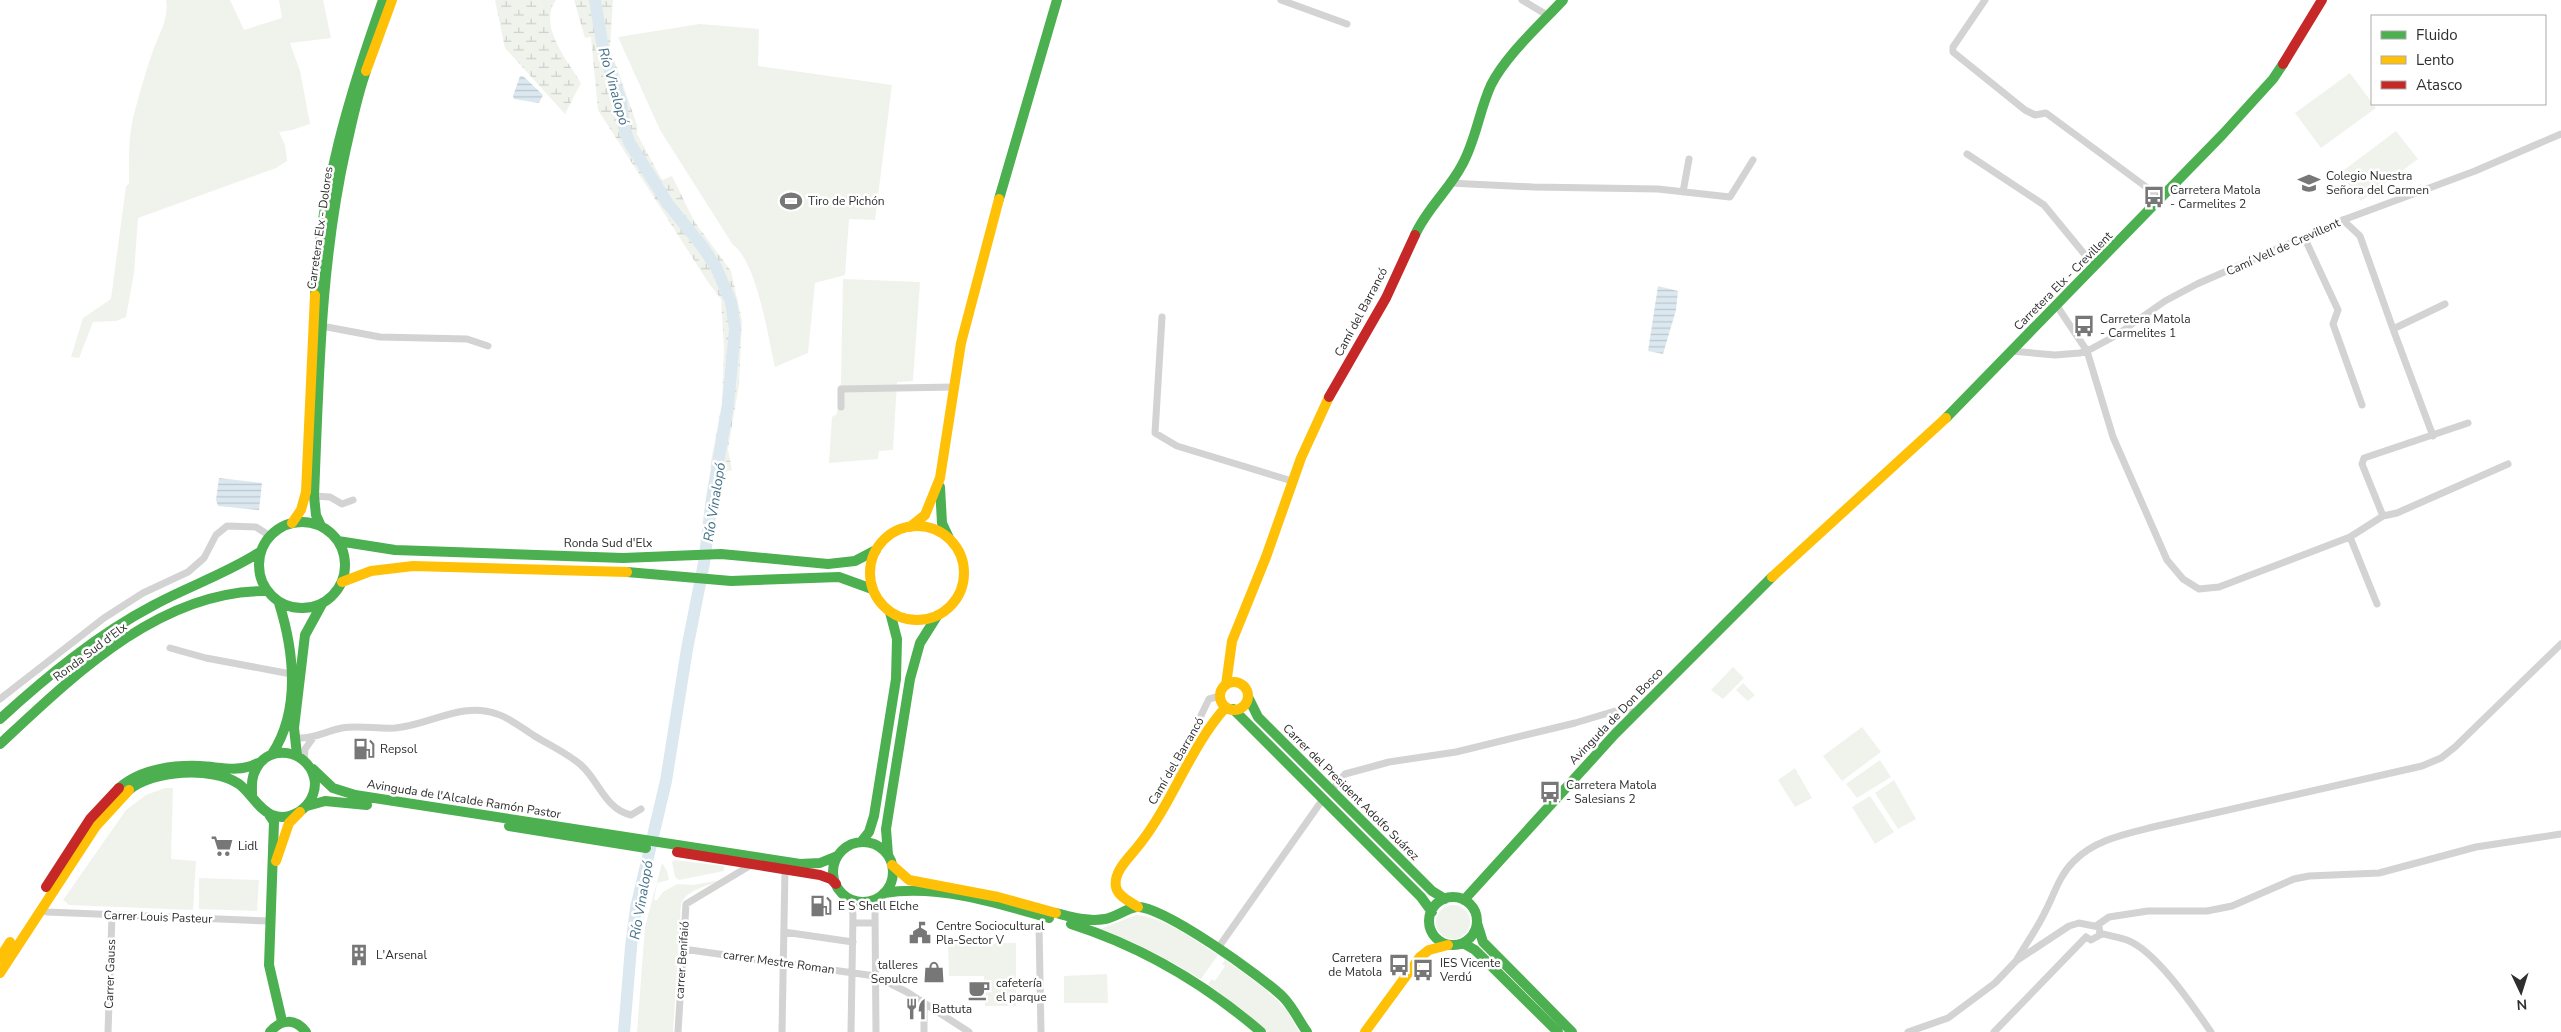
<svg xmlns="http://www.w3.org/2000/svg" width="2561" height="1032" font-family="'Nunito Sans',sans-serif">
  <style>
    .green { fill: #f0f3ec }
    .wetland { fill: url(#wetland-marsh) }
    .water { fill: url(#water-rules) }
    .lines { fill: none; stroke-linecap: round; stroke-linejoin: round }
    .river { stroke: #dbe8ef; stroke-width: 12 }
    .street { stroke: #d3d3d3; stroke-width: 7 }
    .fast { stroke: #4caf50; stroke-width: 10 }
    .slow { stroke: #ffc107; stroke-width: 10 }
    .jam { stroke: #c62828; stroke-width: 10 }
    .labels { text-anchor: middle; stroke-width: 5; stroke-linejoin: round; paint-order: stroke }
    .poi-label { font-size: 12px; fill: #2e2e2e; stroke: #fff; text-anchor: start }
    .street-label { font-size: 12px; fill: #2e2e2e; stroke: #fff }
    .water-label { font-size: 14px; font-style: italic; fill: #447188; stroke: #fff }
  </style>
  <defs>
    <pattern id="wetland-marsh" width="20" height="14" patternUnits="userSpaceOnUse" patternTransform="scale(1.25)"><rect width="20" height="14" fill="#f0f3ec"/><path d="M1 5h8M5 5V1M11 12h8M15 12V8" fill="none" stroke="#ced1cb"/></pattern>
    <pattern id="water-rules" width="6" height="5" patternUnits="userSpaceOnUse" patternTransform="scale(1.25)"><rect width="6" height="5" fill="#dbe8ef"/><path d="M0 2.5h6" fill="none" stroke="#bcc7cd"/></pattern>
  </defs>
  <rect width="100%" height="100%" fill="#fff"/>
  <path class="green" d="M166,0H230L244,30L282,18L279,0H323L331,38L290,43L300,71L310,124L292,130L279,132L285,145L287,161L276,168L138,218L134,273L126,317L116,321L93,322L79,358L71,357L83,318L111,299L126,186L129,184C129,162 128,140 133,118C139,95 146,70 154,48C160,31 169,19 166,0Z
    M700,24L759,29L758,66L892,85L875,220L849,219L845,275L815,283L808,353L775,367C768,337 757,262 733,245L660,130L618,37Z
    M2350,73L2376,108L2321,148L2295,113Z
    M2396,131L2418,159L2361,201L2340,173Z
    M843,279L920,282L913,381L897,382L893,450L879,451L878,459L829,463L832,417L837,414L841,382Z
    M1733,667L1744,678L1723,699L1711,690Z
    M1743,683L1755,695L1748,701L1736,690Z
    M1862,727L1881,752L1842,781L1823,756Z
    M1880,760L1891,777L1857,798L1846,784Z
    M1795,768L1812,798L1795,807L1778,780Z
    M1894,780L1916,819L1898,829L1875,793Z
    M165,788H173L171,859L196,861L193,910L69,905L63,900L126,810L146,795Z
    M1870,796L1894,832L1875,844L1852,807Z
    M675,860L724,866V871L679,880L675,877L672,862Z
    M662,863L667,871L669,880L657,883L654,900H657L663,892L677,884L693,885L722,880C708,886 687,889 681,904L673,1032H637L645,927Z
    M199,878L259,880L257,911L199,909Z
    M1436 922a17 17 0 1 1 34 0a17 17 0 1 1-34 0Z
    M1136,915C1166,917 1193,940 1218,955L1201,979C1168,959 1136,942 1100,929Z
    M1016,943V1006H985L984,976H949L948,944Z
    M1225,960L1263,987L1287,1010L1299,1032H1268L1208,984L1212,979L1215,981L1225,966L1222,964Z
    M1107,974L1108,1003H1064V976Z"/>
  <path class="wetland" d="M495,0H556C537,25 568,61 581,83L565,114L505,48Z
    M574,0H613L610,48L637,125V134L662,180L672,176L694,221L731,271L742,321L739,385L728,449L732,470L722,473L710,467L722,403L724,348L721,299L708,282L598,110L591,37L585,38Z"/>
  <path class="water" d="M520,76H523L543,95L539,103L514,99L513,96Z
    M1658,286L1678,291L1676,310L1663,354L1648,351Z
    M219,478L262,483L259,510L218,506L216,500Z"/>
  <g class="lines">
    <path class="river" d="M595,0L604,54L621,101L624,127L629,142L668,204L702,246L716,267L731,302L735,329L728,405L712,498L704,563L687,649L666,781L636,908L631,947L624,1032"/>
    <path class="street" d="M1281,0L1347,24
      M1522,0L1547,15
      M1985,0L1953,47V52L2025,110L2035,115L2046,113L2161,198
      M1967,154L2044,205L2095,267
      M1449,183L1533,187L1658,189L1730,197L1753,160
      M1683,192L1689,159
      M2343,220L2360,236L2393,329
      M2305,239L2338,310L2333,324L2362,405
      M2057,306L2087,351L2113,437L2167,560L2183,579L2199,589L2219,587L2350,537L2383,516L2397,513L2508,464
      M1162,317L1155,433L1177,446L1292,481
      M327,327L380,337L467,339L488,346
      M2011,351L2055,355L2080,353L2091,349L2115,336L2165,301L2197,284L2343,220L2475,171L2561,134
      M841,407V389L954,387
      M2433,436L2393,329L2445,304
      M314,496L330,497L342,504L353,500
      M2383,516L2362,464L2364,458L2468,423
      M2350,537L2377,604
      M170,648L206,658L291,674
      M0,699L104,618L143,593L188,572L204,558L216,535L227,526L256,527L270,536
      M294,734L298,738C314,739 326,731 342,728C359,725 377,729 395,728C430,725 462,701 497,714C510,718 522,728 533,735C549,745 567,753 581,765C599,781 605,809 631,815L641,809
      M304,760L305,749L313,738
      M1172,775L1209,699L1220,696
      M1331,791L1345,774L1389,762L1456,752L1575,723L1625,708L1635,713
      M848,897L853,914L851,1032
      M47,912L269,921
      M853,923H875
      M1039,926L1041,1032
      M2096,926L2109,917L2148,911H2207L2232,906L2294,879L2309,876L2379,873L2476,847L2561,834
      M784,932L853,942
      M2100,933C2109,936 2119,937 2127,940C2156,951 2193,1006 2211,1032
      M1218,948L1323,799
      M683,949L875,976L907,992L969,1032
      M2016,961C2025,945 2037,929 2045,912C2054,895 2059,876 2073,862C2094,840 2125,834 2153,827L2422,766L2441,758L2455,747L2561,644
      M924,1003V1032
      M108,1032L112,915
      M678,1032L686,904L751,865
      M782,1032L785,870
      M876,1032L875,911L877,897
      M1908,1032L1948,1018L1995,983L2016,961L2069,926L2079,923L2099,927L2100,935L2091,940L2086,937
      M1994,1032L2086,937"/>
    <path class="fast" d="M999,199L1057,0
      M1415,235C1427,208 1449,190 1462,165C1476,140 1479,111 1491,85C1506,55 1540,25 1563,0
      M315,295C320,193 349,95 383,0
      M1946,418L2223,134L2273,79L2283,64
      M940,487L942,523L949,538
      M259 565a43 43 0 1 1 86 0a43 43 0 1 1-86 0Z
      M321,526L316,515L314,496C319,378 320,264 346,148C352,122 357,96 366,71
      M338,541L395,550L623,558L721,554L828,564L855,561L876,550
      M627,572L731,581L839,577L872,589
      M1248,697L1258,717L1432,891L1445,899
      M1233,709L1421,897L1432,912
      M0,719C47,676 97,635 154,605C189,586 226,574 260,552
      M0,744C73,676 160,590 266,591
      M272,754C301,710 294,651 279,603
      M297,755L294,728L305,635L322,604
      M313,769L333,788L355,795L800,864L820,863L837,856
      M119,788C141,769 172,765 200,766C221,767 239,773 258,763
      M129,790C153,770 212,766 239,784C251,793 258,809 272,815C295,824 320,800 314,777C307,750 269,743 256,769C251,778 252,786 252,795
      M307,806L325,801L367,805
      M268,813L274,822L269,965L282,1021
      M509,826L646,848
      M861,842L869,832L874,816L896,679L897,639L890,612
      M833 872a30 30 0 1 1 60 0a30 30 0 1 1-60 0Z
      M888,855L886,829L910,679L920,643L937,616
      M884,893C938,884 998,903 1049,918
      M1429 921a24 24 0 1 1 48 0a24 24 0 1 1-48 0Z
      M1464,900L1615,734L1772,577
      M1056,913C1072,917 1088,922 1105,919C1116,917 1127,908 1137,907C1162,905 1264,978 1283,997C1293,1007 1299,1021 1307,1032
      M1477,923L1483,942L1572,1032
      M1071,924C1143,947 1204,983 1261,1032
      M1463,943L1475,950L1558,1032
      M270,1032C281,1019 295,1018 306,1032"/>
    <path class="slow" d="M366,71L392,0
      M292,523L301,510L306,492L315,295
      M870 573a47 47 0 1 1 94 0a47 47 0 1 1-94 0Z
      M910,527L925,515L940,478L961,343L999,199
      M1772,577L1946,418
      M342,582L371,571L413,566L627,572
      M1220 696a14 14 0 1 1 28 0a14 14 0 1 1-28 0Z
      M1226,685L1232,641L1266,557L1301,458L1329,397
      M276,861L289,823L300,812
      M892,865L909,880L998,897L1056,913
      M1138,907C1131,902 1118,897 1116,887C1113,871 1130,857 1139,845C1172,804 1191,745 1226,707
      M0,958L10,942
      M0,973L96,826L129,790
      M1365,1032L1420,957L1429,950L1448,945"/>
    <path class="jam" d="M2283,64L2322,0
      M1329,397L1386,298L1415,235
      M677,852L820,875L831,879L836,884
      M46,887L90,819L119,788"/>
  </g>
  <defs>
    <g id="school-bare" transform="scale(1.725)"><path d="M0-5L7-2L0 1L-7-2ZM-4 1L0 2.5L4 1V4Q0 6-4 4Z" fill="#777" stroke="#fff" stroke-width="2.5" paint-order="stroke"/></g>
    <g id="bus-bare" transform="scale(1.725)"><path d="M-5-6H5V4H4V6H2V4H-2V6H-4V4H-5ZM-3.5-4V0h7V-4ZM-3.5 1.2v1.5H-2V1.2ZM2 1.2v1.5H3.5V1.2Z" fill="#777" stroke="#fff" stroke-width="2.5" paint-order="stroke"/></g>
    <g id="stadium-bare" transform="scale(1.725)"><path d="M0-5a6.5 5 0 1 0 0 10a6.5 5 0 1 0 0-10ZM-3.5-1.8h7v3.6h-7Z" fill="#777" stroke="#fff" stroke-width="2.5" paint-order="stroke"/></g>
    <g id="fuel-bare" transform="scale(1.725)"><path d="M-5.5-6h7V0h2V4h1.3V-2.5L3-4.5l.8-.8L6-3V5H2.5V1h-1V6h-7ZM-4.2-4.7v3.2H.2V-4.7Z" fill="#777" stroke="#fff" stroke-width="2.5" paint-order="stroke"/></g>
    <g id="supermarket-bare" transform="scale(1.725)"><path d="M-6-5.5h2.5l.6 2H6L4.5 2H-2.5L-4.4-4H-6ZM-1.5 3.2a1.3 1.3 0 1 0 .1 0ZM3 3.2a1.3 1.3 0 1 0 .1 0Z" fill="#777" stroke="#fff" stroke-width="2.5" paint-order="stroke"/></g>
    <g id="civic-bare" transform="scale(1.725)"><path d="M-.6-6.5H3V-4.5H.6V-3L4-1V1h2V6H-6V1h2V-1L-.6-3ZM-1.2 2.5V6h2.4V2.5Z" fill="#777" stroke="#fff" stroke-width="2.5" paint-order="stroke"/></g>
    <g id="building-bare" transform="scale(1.725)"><path d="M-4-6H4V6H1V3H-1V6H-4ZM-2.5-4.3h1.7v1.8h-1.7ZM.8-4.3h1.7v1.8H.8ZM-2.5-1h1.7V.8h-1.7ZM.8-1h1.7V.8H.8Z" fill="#777" stroke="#fff" stroke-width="2.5" paint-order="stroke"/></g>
    <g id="shop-bare" transform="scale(1.725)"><path d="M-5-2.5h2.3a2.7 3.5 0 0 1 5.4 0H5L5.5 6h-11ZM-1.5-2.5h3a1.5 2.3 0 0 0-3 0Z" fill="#777" stroke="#fff" stroke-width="2.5" paint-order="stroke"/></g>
    <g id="cafe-bare" transform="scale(1.725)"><path d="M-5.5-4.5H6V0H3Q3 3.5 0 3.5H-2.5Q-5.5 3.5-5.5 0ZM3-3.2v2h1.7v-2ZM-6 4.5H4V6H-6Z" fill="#777" stroke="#fff" stroke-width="2.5" paint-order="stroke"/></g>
    <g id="restaurant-bare" transform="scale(1.725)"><path d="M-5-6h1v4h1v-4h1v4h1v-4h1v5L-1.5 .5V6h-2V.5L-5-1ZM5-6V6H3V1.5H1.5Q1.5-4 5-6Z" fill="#777" stroke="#fff" stroke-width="2.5" paint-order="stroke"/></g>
  </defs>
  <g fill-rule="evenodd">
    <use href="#school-bare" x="2309" y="183"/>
    <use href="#bus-bare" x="2154" y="197"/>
    <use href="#stadium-bare" x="791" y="201"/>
    <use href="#bus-bare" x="2084" y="326"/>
    <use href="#fuel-bare" x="364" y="749"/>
    <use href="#bus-bare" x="1550" y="792"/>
    <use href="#supermarket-bare" x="222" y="846"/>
    <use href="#fuel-bare" x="821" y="906"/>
    <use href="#civic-bare" x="920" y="933"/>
    <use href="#building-bare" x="359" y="955"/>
    <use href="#bus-bare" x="1399" y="965"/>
    <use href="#bus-bare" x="1423" y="970"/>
    <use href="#shop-bare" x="934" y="972"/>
    <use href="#cafe-bare" x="979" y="990"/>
    <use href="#restaurant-bare" x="916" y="1009"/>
  </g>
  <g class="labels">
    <g class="poi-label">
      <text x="2326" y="180">Colegio Nuestra<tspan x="2326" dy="14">Señora del Carmen</tspan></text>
      <text x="2170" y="194">Carretera Matola<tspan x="2170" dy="14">- Carmelites 2</tspan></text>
      <text x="808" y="205">Tiro de Pichón</text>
      <text x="2100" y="323">Carretera Matola<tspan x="2100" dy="14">- Carmelites 1</tspan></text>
      <text x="380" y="753">Repsol</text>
      <text x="1566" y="789">Carretera Matola<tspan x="1566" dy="14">- Salesians 2</tspan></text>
      <text x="238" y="850">Lidl</text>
      <text x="838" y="910">E S Shell Elche</text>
      <text x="936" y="930">Centre Sociocultural<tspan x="936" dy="14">Pla-Sector V</tspan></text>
      <text x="376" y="959">L'Arsenal</text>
      <text x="1382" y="962" text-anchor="end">Carretera<tspan x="1382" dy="14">de Matola</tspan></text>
      <text x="1440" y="967">IES Vicente<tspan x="1440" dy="14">Verdú</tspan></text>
      <text x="918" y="969" text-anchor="end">talleres<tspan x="918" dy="14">Sepulcre</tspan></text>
      <text x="996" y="987">cafetería<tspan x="996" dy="14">el parque</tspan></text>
      <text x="932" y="1013">Battuta</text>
    </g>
    <g class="street-label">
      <text transform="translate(320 228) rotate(-82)" y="4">Carretera Elx - Dolores</text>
      <text transform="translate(2283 247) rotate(-24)" y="4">Camí Vell de Crevillent</text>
      <text transform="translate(2063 281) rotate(-45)" y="4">Carretera Elx - Crevillent</text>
      <text transform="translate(1361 312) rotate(-62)" y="4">Camí del Barrancó</text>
      <text x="608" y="547">Ronda Sud d'Elx</text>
      <text transform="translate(90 652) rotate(-37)" y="4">Ronda Sud d'Elx</text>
      <text transform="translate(1616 716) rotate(-46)" y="4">Avinguda de Don Bosco</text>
      <text transform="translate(1176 761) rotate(-60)" y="4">Camí del Barrancó</text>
      <text transform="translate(1351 792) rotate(45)" y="4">Carrer del President Adolfo Suárez</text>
      <text transform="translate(464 799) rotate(9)" y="4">Avinguda de l'Alcalde Ramón Pastor</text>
      <text transform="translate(158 917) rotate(2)" y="4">Carrer Louis Pasteur</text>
      <text transform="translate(682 960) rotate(-86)" y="4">carrer Benifaió</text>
      <text transform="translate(779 962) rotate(8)" y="4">carrer Mestre Roman</text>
      <text transform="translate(110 974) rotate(-88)" y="4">Carrer Gauss</text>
    </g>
    <g class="water-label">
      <text transform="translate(614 86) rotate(74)" y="5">Río Vinalopó</text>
      <text transform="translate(714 502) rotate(-81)" y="5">Río Vinalopó</text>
      <text transform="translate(641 900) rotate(-80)" y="5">Río Vinalopó</text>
    </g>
  </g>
  <rect x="2371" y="15" width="175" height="90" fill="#ffffff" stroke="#ababab"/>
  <rect x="2381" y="31" width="25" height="8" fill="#4caf50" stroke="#ababab"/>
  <text x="2416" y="40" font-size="15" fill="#2e2e2e">Fluido</text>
  <rect x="2381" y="56" width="25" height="8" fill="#ffc107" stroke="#ababab"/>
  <text x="2416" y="65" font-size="15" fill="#2e2e2e">Lento</text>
  <rect x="2381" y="81" width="25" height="8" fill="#c62828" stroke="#ababab"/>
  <text x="2416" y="90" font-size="15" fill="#2e2e2e">Atasco</text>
  <g transform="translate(2521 992) rotate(176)" stroke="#ffffff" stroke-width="4" paint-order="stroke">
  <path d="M0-4L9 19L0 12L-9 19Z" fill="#2e2e2e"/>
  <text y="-8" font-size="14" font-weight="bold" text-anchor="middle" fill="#2e2e2e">N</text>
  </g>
</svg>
